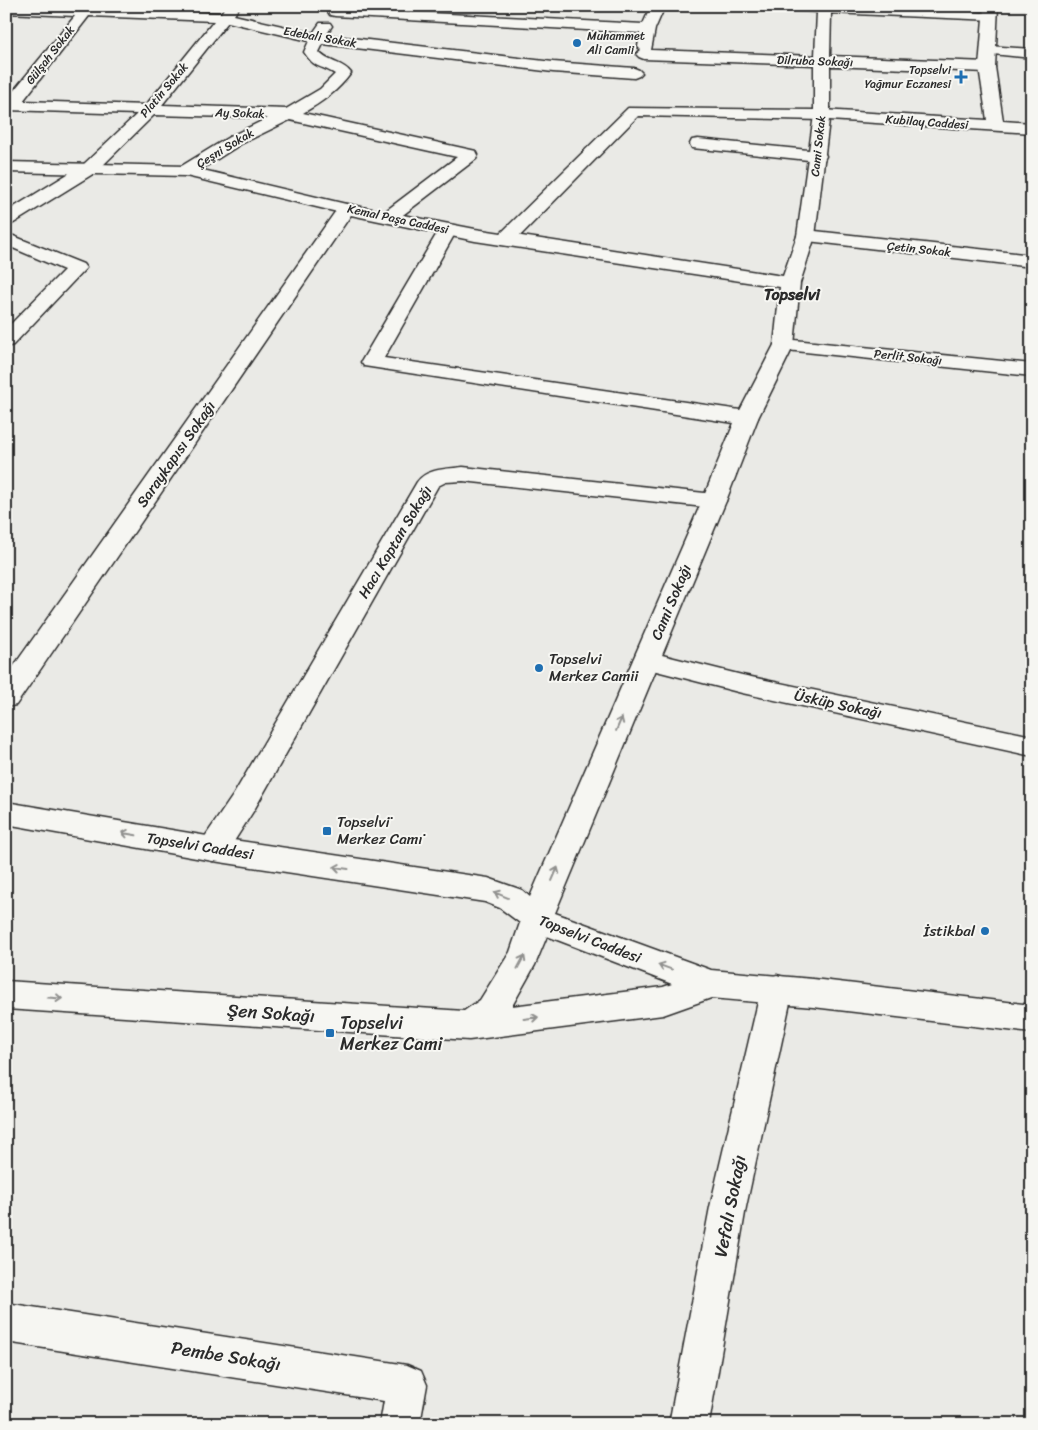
<svg xmlns="http://www.w3.org/2000/svg" width="1038" height="1430" font-family="Sriracha,sans-serif">
  <style>
    .lines { fill: none; stroke-linecap: round; stroke-linejoin: round }
    .minor-casing { stroke: #2b2b2b; stroke-width: 3 }
    .tertiary-casing { stroke: #2b2b2b; stroke-width: 3 }
    .minor { fill: #f6f6f2; fill-rule: evenodd }
    .tertiary { fill: #f6f6f2; fill-rule: evenodd }
    .oneway { stroke: #90908e }
    .poi-dot { fill: #1f6fb2; stroke: #f6f6f2; stroke-width: 2 }
    .labels { text-anchor: middle; stroke-width: 4; stroke-linejoin: round; paint-order: stroke }
    .far-poi-label { font-size: 12px; fill: #2b2b2b; stroke: #f6f6f2; text-anchor: start }
    .far-street-label { font-size: 12px; fill: #2b2b2b; stroke: #f6f6f2 }
    .street-label { font-size: 15px; fill: #2b2b2b; stroke: #f6f6f2 }
    .poi-label { font-size: 15px; fill: #2b2b2b; stroke: #f6f6f2; text-anchor: start }
    .far-district-label { font-size: 16px; font-weight: bold; fill: #2b2b2b; stroke: #f6f6f2 }
    .near-street-label { font-size: 18px; fill: #2b2b2b; stroke: #f6f6f2 }
    .near-poi-label { font-size: 18px; fill: #2b2b2b; stroke: #f6f6f2; text-anchor: start }
  </style>
  <rect width="100%" height="100%" fill="#eaeae6"/>
  <filter id="ink" filterUnits="userSpaceOnUse"><feTurbulence type="fractalNoise" baseFrequency=".02" numOctaves="2"/><feDisplacementMap in="SourceGraphic" scale="10" xChannelSelector="R" yChannelSelector="G"/><feConvolveMatrix kernelMatrix="1 2 1 2 8 2 1 2 1" color-interpolation-filters="sRGB"/></filter>
  <g filter="url(#ink)">
    <g class="lines">
      <g class="minor-casing">
        <path id="minor" d="M6,6H97L96,8L221,13L226,6H240L234,15L313,33L320,23H330L332,26L326,35L553,62L634,68L639,70L642,73L639,76L634,78L553,72L323,44L319,52C328,63 342,61 351,73C338,91 322,102 303,113L476,151L478,155L476,159L395,221L389,222L383,221L380,217L383,213L457,157L290,120L241,144L192,175L186,176L180,175L177,171L180,167L229,137L268,118L154,115L96,172L12,224L6,225V212L84,164L137,114L6,110V100L75,16L6,13ZM89,16L214,21L146,105L23,101ZM228,22L309,41L304,52C316,70 319,64 335,74L320,89L286,109L162,105Z
          M651,6H665L655,29L651,50L815,56L817,12L774,10L767,6H862L989,13L994,14L996,17L994,20L831,13L830,56L987,62L992,64L995,67L992,70L987,72L830,66V115L828,118L822,120L638,116L513,243L506,245L499,243L497,239L499,235L628,108L814,110V65L644,59L639,57L636,54L641,50L638,47L640,33L335,16L330,15L328,12L330,9L335,8L643,24Z
          M988,46L1032,49V58L983,53L981,50L983,47Z
          M698,139L818,151L824,152L826,156L824,160L818,161L692,148L690,144L692,140Z
          M346,204L352,205L355,209L16,705L6,707V677L340,205Z
          M448,225L454,226L457,230L384,358L747,411L755,413L758,418L755,423L747,425L364,366L361,362L439,230L442,226Z
          M806,230L1032,255V267L799,240L797,236L799,232Z
          M6,233L83,264L86,268L13,345L6,347V329L64,270L6,245Z
          M784,339L1032,364V376L777,349L774,345L777,341Z
          M463,467L714,494L722,496L726,501L722,506L714,508L463,481L446,482L438,486L254,810L224,857L213,861L202,857L198,849L202,841L234,794L417,482C427,468 448,469 463,467Z
          M646,651L742,675L1032,736V756L742,693L637,666L633,660L637,654Z
          M777,975L789,979L793,989L746,1207L709,1424H669L710,1207L761,989L765,979Z
          M6,1303L407,1365L421,1371L427,1385L420,1424H380L384,1401L6,1342Z"/>
      </g>
      <g class="tertiary-casing">
        <path id="tertiary" d="M984,6H998L995,67L1003,121L1032,123V133L829,120L815,236L800,283L794,345L758,418L726,501L555,913L711,970L813,979L1032,1005V1033L813,1007L711,998L663,1015L469,1040L6,1009V981L464,1011L480,1000L510,952L520,923L500,908L485,902L213,861L6,824V802L213,837L488,878L522,890L530,897L702,501L736,418L774,345L780,287L475,241L346,214L186,176L6,172V162L186,166L346,204L475,229L783,276L797,236L814,115L816,112L822,110L987,120L979,67ZM547,936L672,984L663,987L512,1006L535,965Z"/>
      </g>
      <use href="#minor" class="minor"/>
      <use href="#tertiary" class="tertiary"/>
    </g>
    <defs><path id="oneway-shaft" d="M-6 0H5M1.5-3L5.5 0L1.5 3" fill="none" stroke-width="1.6" stroke-linecap="round" stroke-linejoin="round" transform="scale(1.25)"/></defs>
    <g class="oneway">
      <use href="#oneway-shaft" transform="translate(619 724) rotate(-67)"/>
      <use href="#oneway-shaft" transform="translate(129 834) rotate(-170)"/>
      <use href="#oneway-shaft" transform="translate(341 868) rotate(-172)"/>
      <use href="#oneway-shaft" transform="translate(555 874) rotate(-67)"/>
      <use href="#oneway-shaft" transform="translate(501 895) rotate(-157)"/>
      <use href="#oneway-shaft" transform="translate(521 962) rotate(-62)"/>
      <use href="#oneway-shaft" transform="translate(665 967) rotate(-160)"/>
      <use href="#oneway-shaft" transform="translate(55 998) rotate(4)"/>
      <use href="#oneway-shaft" transform="translate(531 1018) rotate(-7)"/>
    </g>
  </g>
  <g class="poi-dot">
    <circle cx="577" cy="43" r="5"/>
    <path d="M958.5 69.5h5v5h5v5h-5v5h-5v-5h-5v-5h5z"/>
    <circle cx="539" cy="668" r="5"/>
    <rect x="322" y="826" width="10" height="10" rx="2.5"/>
    <circle cx="985" cy="931" r="5"/>
    <rect x="325" y="1028" width="10" height="10" rx="2.5"/>
  </g>
  <g class="labels">
    <g class="far-poi-label">
      <text x="587" y="40">Muhammet<tspan x="587" dy="14">Ali Camii</tspan></text>
      <text x="951" y="74" text-anchor="end">Topselvi<tspan x="951" dy="14">Yağmur Eczanesi</tspan></text>
    </g>
    <g class="far-street-label">
      <text transform="translate(320 37) rotate(10)" y="4">Edebali Sokak</text>
      <text transform="translate(50 55) rotate(-52)" y="4">Gülşah Sokak</text>
      <text transform="translate(815 61) rotate(2)" y="4">Dilruba Sokağı</text>
      <text transform="translate(164 90) rotate(-50)" y="4">Platin Sokak</text>
      <text transform="translate(240 113) rotate(2)" y="4">Ay Sokak</text>
      <text transform="translate(927 122) rotate(4)" y="4">Kubilay Caddesi</text>
      <text transform="translate(818 146) rotate(-84)" y="4">Cami Sokak</text>
      <text transform="translate(225 148) rotate(-31)" y="4">Çeşni Sokak</text>
      <text transform="translate(398 219) rotate(12)" y="4">Kemal Paşa Caddesi</text>
      <text transform="translate(919 249) rotate(6)" y="4">Çetin Sokak</text>
      <text transform="translate(908 357) rotate(6)" y="4">Perlit Sokağı</text>
    </g>
    <g class="street-label">
      <text transform="translate(176 454) rotate(-55)" y="5">Saraykapısı Sokağı</text>
      <text transform="translate(395 542) rotate(-59)" y="5">Hacı Kaptan Sokağı</text>
      <text transform="translate(671 602) rotate(-67)" y="5">Cami Sokağı</text>
      <text transform="translate(838 704) rotate(12)" y="5">Üsküp Sokağı</text>
      <text transform="translate(200 846) rotate(9)" y="5">Topselvi Caddesi</text>
      <text transform="translate(590 939) rotate(21)" y="5">Topselvi Caddesi</text>
    </g>
    <g class="poi-label">
      <text x="549" y="664">Topselvi<tspan x="549" dy="17">Merkez Camii</tspan></text>
      <text x="337" y="827">Topselvi̇<tspan x="337" dy="17">Merkez Cami̇</tspan></text>
      <text x="975" y="936" text-anchor="end">İstikbal</text>
    </g>
    <g class="far-district-label">
      <text x="792" y="300">Topselvi</text>
    </g>
    <g class="near-street-label">
      <text transform="translate(271 1013) rotate(4)" y="6">Şen Sokağı</text>
      <text transform="translate(730 1206) rotate(-79)" y="6">Vefalı Sokağı</text>
      <text transform="translate(226 1356) rotate(9)" y="6">Pembe Sokağı</text>
    </g>
    <g class="near-poi-label">
      <text x="340" y="1029">Topselvi<tspan x="340" dy="21">Merkez Cami</tspan></text>
    </g>
  </g>
  <rect width="1038" height="1430" fill="none" stroke="#f6f6f2" stroke-width="25"/>
  <rect x="12" y="12" width="1013" height="1405" fill="none" stroke="#2b2b2b" stroke-width="2" filter="url(#ink)"/>
</svg>
